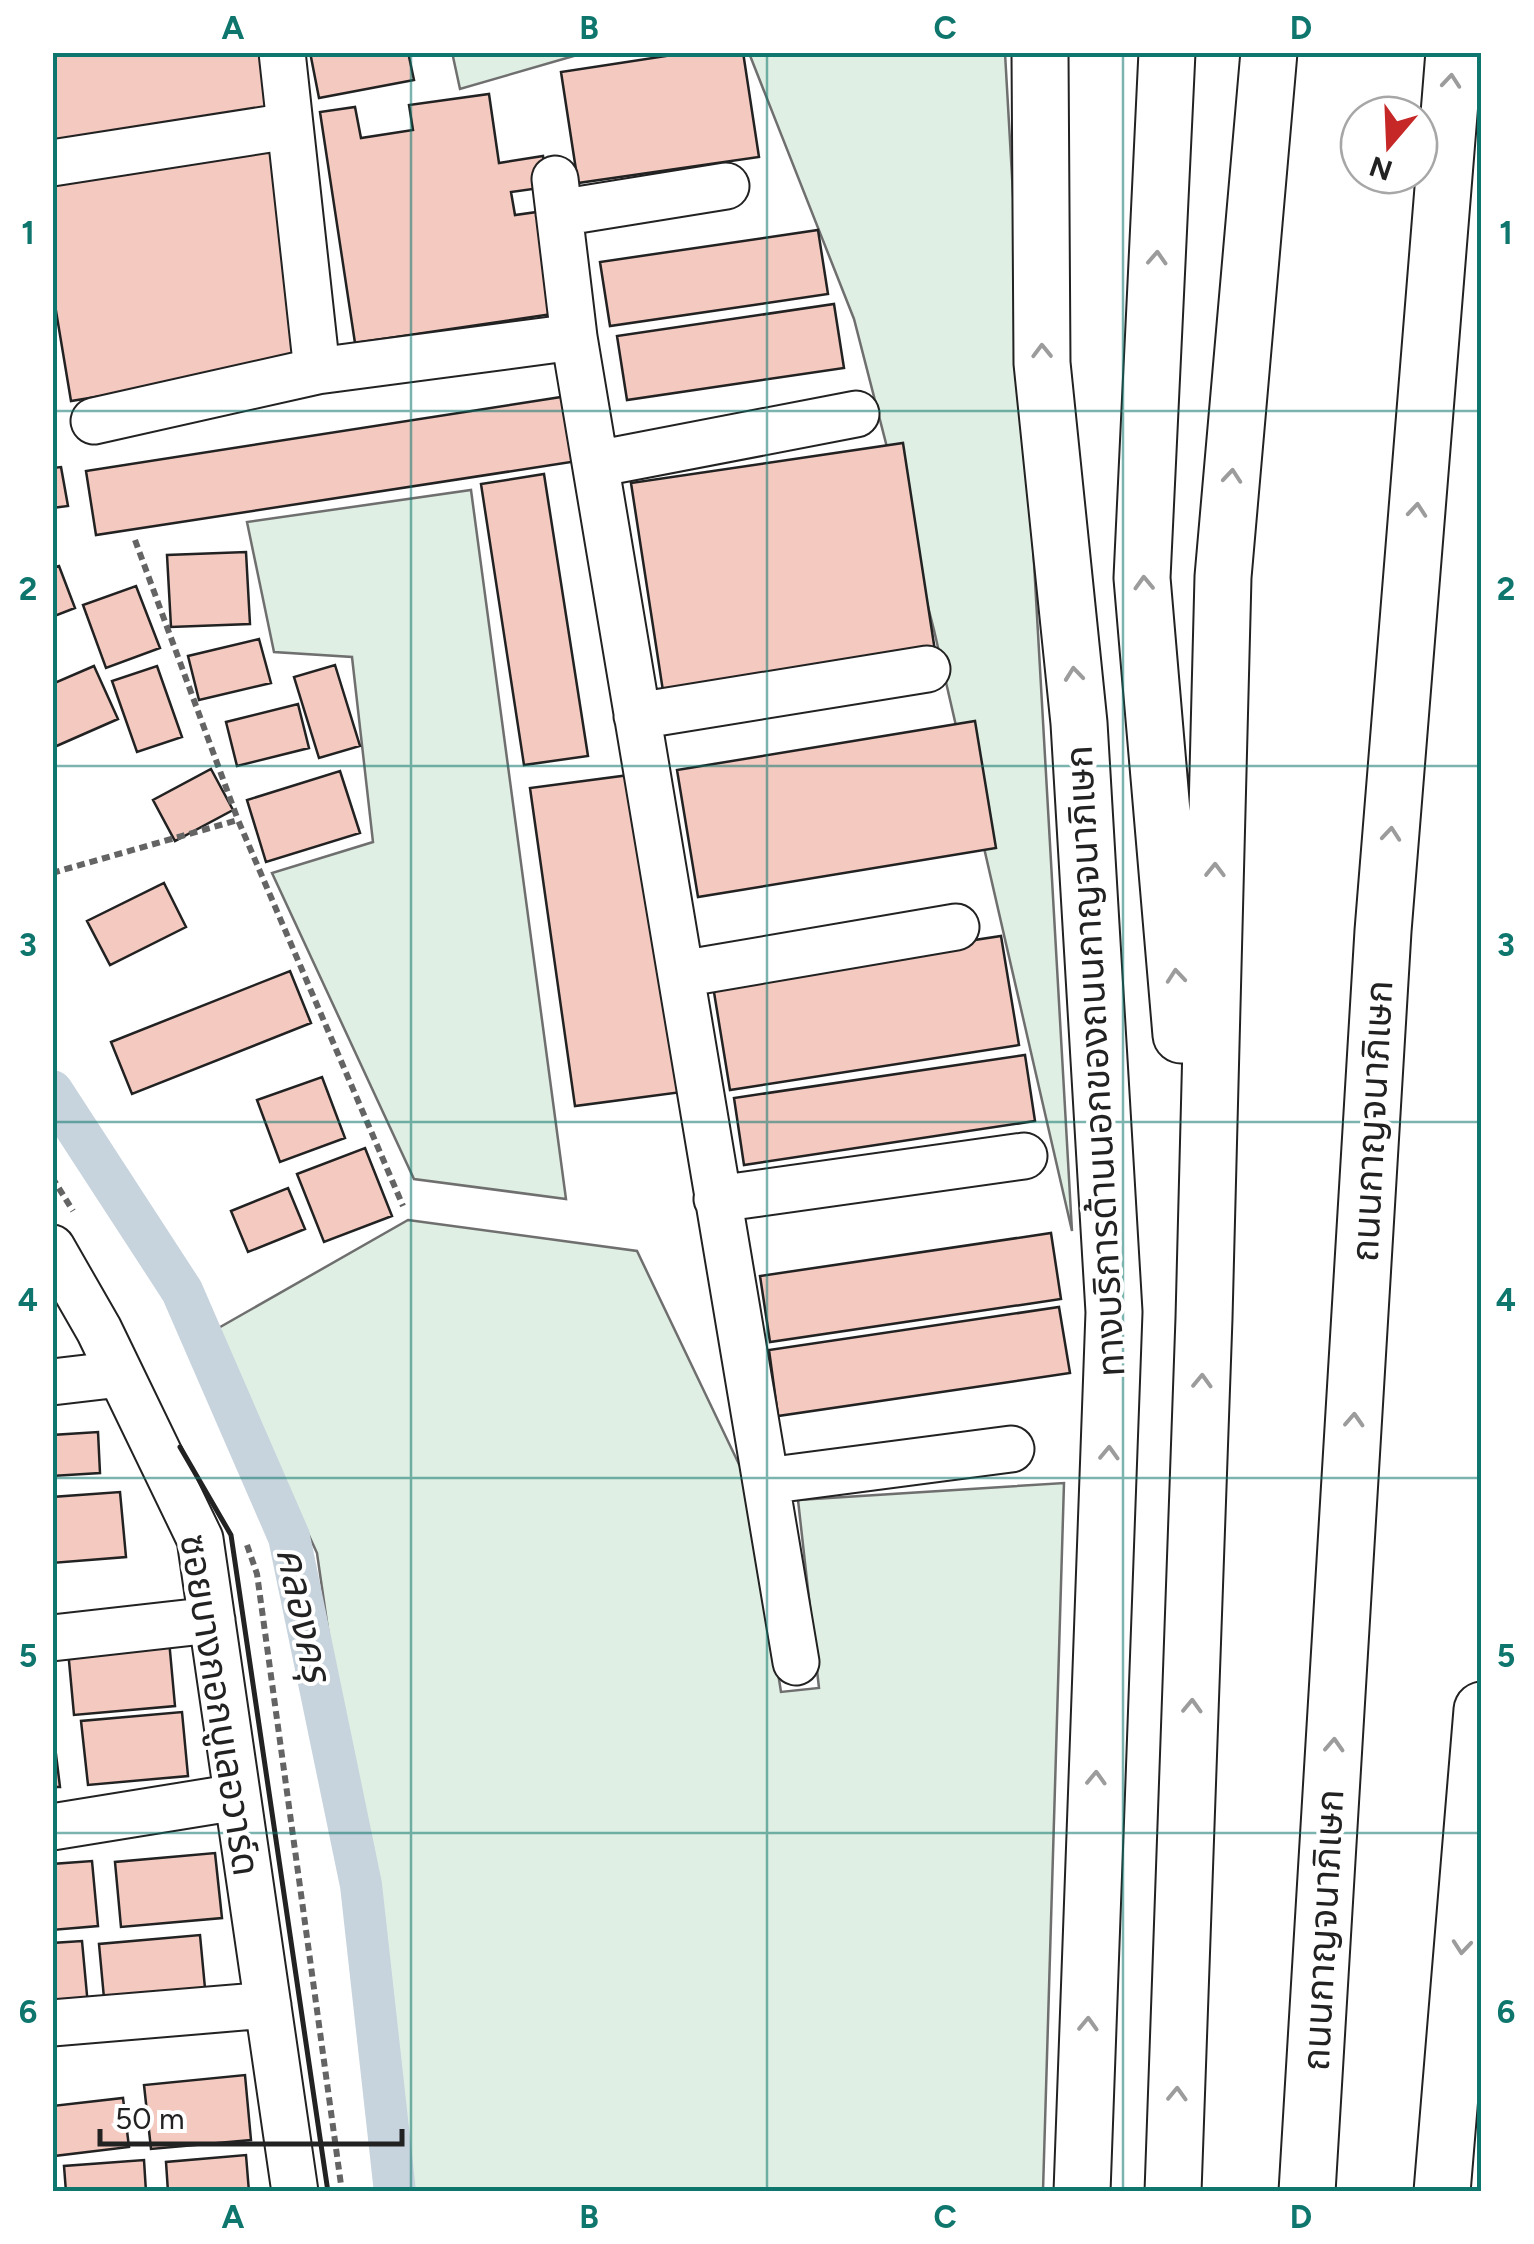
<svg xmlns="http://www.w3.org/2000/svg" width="1534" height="2244" font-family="Figtree,'Noto Sans Thai',sans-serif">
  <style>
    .green { fill: #e0efe3; stroke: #6f6f6f; stroke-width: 2.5 }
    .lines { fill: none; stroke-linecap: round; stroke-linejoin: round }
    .canal { stroke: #c7d3dd; stroke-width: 42 }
    .building { fill: #f3c9c0; stroke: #222; stroke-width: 2.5 }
    .minor-casing { stroke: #222; stroke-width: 49 }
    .major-casing { stroke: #222; stroke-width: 59 }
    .highway-casing { stroke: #222; stroke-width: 59 }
    .path { stroke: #646464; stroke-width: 6; stroke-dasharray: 8 5; stroke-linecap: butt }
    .minor { stroke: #fff; stroke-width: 45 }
    .major { stroke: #fff; stroke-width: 55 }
    .highway { stroke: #fff; stroke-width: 55 }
    .wall { stroke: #222; stroke-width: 5 }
    .oneway { stroke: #9c9c9c }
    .grid { fill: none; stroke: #0f766e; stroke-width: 2.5; stroke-opacity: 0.55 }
    .labels { text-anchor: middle; stroke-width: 8; stroke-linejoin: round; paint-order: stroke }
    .street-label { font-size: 38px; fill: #222; stroke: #fff }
    .water-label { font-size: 40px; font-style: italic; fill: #222; stroke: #fff }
    .neatline { fill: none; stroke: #0f766e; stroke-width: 4 }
    .grid-label { font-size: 32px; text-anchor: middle; font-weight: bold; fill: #0f766e }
  </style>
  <rect width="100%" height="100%" fill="#fff"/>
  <path class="green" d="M452,52H584V53L460,89Z
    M749,53H1005L1072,1231L934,630L854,319Z
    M471,490L566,1199L414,1179L272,873L373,842L352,657L274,652L247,522Z
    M408,1220L637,1251L748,1483L781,1692L819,1688L798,1500L1064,1483L1043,2191H409L317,1553L215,1330Z"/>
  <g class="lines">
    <path class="canal" d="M52,1091L182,1291L289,1537L361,1885L395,2192"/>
  </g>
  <path class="building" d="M52,52H260L269,117L52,149Z
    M310,52H408L414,80L319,98Z
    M692,52H743L759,157L578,183L561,72Z
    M489,94L499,163L543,156L547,187L511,192L515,215L544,211L559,313L355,343L320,112L355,107L361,138L413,130L409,105Z
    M269,142L306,363L71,401L52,287V176Z
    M818,230L828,294L610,326L600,262Z
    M834,304L844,368L627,400L617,336Z
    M574,395L584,460L96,535L86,471Z
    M903,443L935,651L663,691L631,483Z
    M61,467L68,506L52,508V468Z
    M544,474L588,756L524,765L481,484Z
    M246,552L250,624L171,627L167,555Z
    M59,566L75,608L52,617V568Z
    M136,586L160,648L106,668L83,605Z
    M259,639L271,683L199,700L188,656Z
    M335,665L360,746L319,758L294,677Z
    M94,666L118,719L52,748V684Z
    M157,666L182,737L137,752L112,681Z
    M298,704L309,748L237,766L226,722Z
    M975,721L996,848L698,897L677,770Z
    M211,769L233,810L175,841L153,800Z
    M340,771L360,833L266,862L247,800Z
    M637,774L682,1092L575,1106L530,788Z
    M164,883L186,927L110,965L87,921Z
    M1001,936L1019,1045L730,1090L712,980Z
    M290,971L311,1023L132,1094L111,1042Z
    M1025,1055L1035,1121L744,1165L734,1098Z
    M322,1077L345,1138L280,1162L257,1100Z
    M365,1148L392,1216L324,1242L297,1174Z
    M288,1188L305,1229L248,1252L231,1211Z
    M1051,1233L1061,1299L770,1342L760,1276Z
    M1059,1307L1070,1373L778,1416L769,1350Z
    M98,1432L100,1473L52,1476V1435Z
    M120,1492L126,1557L52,1563V1497Z
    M169,1640L175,1706L74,1715L68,1650Z
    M182,1712L188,1776L88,1785L81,1721Z
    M52,1722L60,1787H52Z
    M215,1853L222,1918L121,1927L115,1862Z
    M92,1861L98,1926L52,1930V1864Z
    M200,1935L206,1999L105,2009L99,1944Z
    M82,1941L88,2006L52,2009V1943Z
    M245,2075L251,2140L151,2149L144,2085Z
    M123,2098L129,2147L54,2156L52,2106Z
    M246,2155L249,2192H168L166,2162Z
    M144,2160L146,2192H66L64,2166Z"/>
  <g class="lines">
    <g class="minor-casing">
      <path id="minor" d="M282,52L317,371
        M52,163L289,126
        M555,179L574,337L796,1662
        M559,213L726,186
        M94,421L317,371L574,337
        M596,464L856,414
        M637,716L927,669
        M681,974L956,927
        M717,1199L1024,1156
        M52,1248L99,1330L200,1539L295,2192
        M52,1382L120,1374
        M766,1481L1011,1449
        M52,1638L212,1620
        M52,1827L237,1797
        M52,2023L268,2005"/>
    </g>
    <g class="major-casing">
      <path id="major" d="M1040,52L1042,363L1079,723L1114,1312L1082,2192"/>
    </g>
    <g class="highway-casing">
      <path id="highway" d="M1167,52L1142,578L1181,1035
        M1173,2192L1204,1318L1223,577L1269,52
        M1307,2192L1383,931L1454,52
        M1442,2192L1482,1710"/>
    </g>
    <path class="path" d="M135,540L238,820
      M52,873L238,820L403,1206
      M52,1177L73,1211
      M247,1545L257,1574L342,2192"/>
    <use href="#minor" class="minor"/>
    <use href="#major" class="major"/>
    <use href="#highway" class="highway"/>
    <path class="wall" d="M180,1447L231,1535L328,2192"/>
  </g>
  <defs><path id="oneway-chevron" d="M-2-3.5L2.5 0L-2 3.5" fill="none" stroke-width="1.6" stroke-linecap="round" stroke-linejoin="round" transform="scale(2.5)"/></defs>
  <g class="oneway">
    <use href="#oneway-chevron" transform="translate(1451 81) rotate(-85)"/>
    <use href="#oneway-chevron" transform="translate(1157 258) rotate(-87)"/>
    <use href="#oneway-chevron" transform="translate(1042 351) rotate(-91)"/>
    <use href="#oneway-chevron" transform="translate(1232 476) rotate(-85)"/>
    <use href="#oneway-chevron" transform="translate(1417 510) rotate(-85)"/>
    <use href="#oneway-chevron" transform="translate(1144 583) rotate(-92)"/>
    <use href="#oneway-chevron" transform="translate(1074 674) rotate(-96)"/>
    <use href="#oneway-chevron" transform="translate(1391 834) rotate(-85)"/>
    <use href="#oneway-chevron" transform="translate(1215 870) rotate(-89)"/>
    <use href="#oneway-chevron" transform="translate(1176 976) rotate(-95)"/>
    <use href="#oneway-chevron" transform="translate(1202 1381) rotate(-88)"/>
    <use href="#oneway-chevron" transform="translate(1354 1420) rotate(-87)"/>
    <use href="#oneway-chevron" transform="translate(1109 1453) rotate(-88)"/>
    <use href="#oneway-chevron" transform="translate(1192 1706) rotate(-88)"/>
    <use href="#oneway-chevron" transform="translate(1334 1745) rotate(-87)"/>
    <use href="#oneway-chevron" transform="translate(1096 1778) rotate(-88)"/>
    <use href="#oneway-chevron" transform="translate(1462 1947) rotate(95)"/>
    <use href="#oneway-chevron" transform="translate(1088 2024) rotate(-88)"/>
    <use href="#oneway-chevron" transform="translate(1177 2094) rotate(-88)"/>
  </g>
  <path class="grid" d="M411,52V2192M767,52V2192M1123,52V2192M52,411H1482M52,766H1482M52,1122H1482M52,1478H1482M52,1833H1482"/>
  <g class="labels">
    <g class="street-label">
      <text transform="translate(1095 1061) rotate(-93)" y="13">ทางบริการด้านนอกของถนนกาญจนาภิเษก</text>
      <text transform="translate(1372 1121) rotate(-87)" y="13">ถนนกาญจนาภิเษก</text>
      <text transform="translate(220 1705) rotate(81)" y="13">ซอยบางกอกบูเลอวาร์ด</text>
      <text transform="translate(1323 1930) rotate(-87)" y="13">ถนนกาญจนาภิเษก</text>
    </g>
    <g class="water-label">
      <text transform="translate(304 1614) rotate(78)" y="14">คลองครุ</text>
    </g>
  </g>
  <rect width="1534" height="2244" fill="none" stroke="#ffffff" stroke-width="110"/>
  <g transform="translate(1389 145) rotate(199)"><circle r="48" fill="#ffffff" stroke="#a7a7a7" stroke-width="2.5"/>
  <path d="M0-8L18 38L0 25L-18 38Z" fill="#c62828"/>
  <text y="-15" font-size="28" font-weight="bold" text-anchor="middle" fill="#222222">N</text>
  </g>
  <path d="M100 2129v15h302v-15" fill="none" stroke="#222222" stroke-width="5"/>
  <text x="115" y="2129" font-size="30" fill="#222222" stroke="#ffffff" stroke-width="8" paint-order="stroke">50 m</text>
  <rect x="55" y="55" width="1424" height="2134" class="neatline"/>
  <g class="grid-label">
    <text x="233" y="39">A</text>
    <text x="589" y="39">B</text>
    <text x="945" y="39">C</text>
    <text x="1301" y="39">D</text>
    <text x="28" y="244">1</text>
    <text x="1506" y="244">1</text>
    <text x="28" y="600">2</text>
    <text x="1506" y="600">2</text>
    <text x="28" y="956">3</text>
    <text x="1506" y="956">3</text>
    <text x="28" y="1311">4</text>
    <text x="1506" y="1311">4</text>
    <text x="28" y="1667">5</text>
    <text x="1506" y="1667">5</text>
    <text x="28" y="2023">6</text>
    <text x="1506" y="2023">6</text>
    <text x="233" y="2228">A</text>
    <text x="589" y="2228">B</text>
    <text x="945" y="2228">C</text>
    <text x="1301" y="2228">D</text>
  </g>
</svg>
